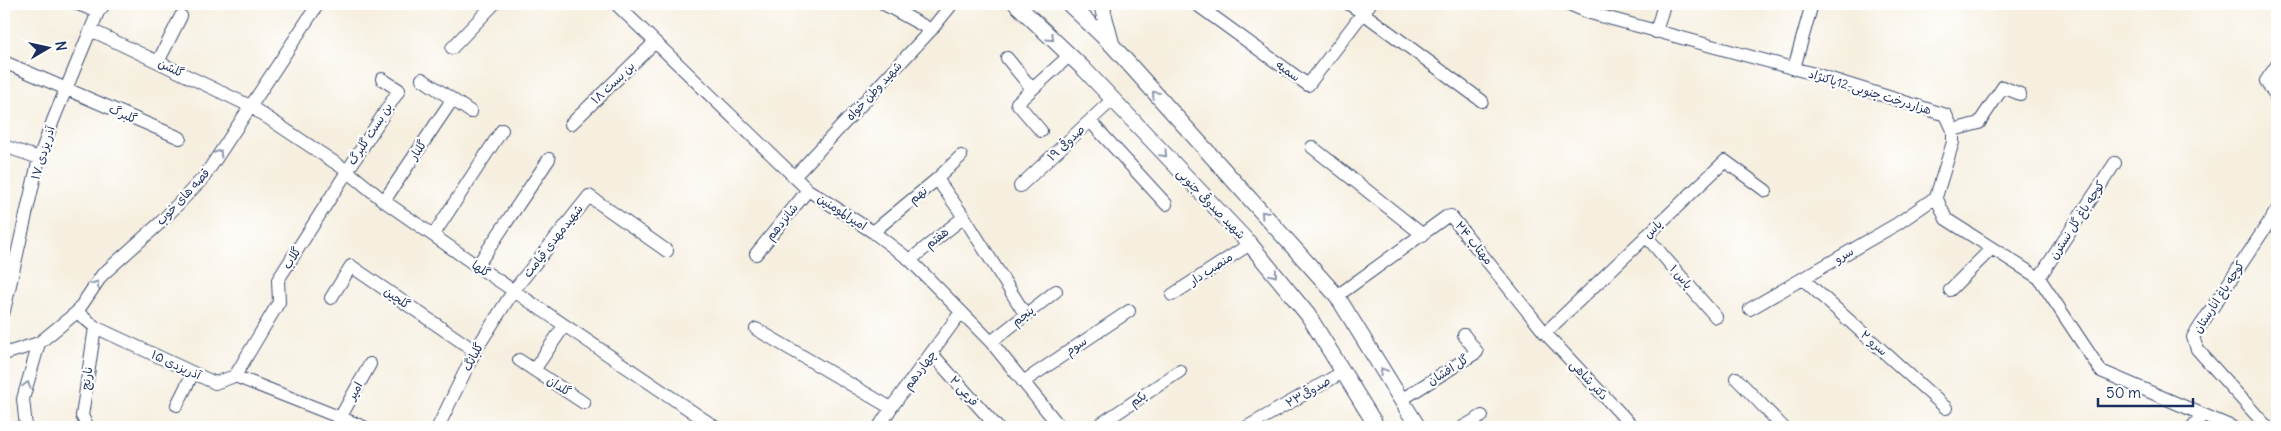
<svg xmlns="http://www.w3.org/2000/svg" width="2281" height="431" font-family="Delius,'Playpen Sans Arabic',sans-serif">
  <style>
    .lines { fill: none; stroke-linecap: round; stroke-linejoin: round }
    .minor-casing { stroke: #3c4c71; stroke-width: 14 }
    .major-casing { stroke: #3c4c71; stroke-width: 17 }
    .minor { stroke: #fff; stroke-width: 12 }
    .major { stroke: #fff; stroke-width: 15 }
    .oneway { stroke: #8d97ae }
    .labels { text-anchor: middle; stroke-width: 4.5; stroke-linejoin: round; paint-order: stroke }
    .street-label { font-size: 12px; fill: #1b2f5e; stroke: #fff }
  </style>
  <rect width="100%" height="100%" fill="#fff"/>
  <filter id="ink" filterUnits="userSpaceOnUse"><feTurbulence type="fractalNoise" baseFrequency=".02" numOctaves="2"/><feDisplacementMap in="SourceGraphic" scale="10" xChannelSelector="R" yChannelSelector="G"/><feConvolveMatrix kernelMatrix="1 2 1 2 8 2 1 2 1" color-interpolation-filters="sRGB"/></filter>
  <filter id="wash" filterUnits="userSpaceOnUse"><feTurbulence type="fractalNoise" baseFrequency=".0096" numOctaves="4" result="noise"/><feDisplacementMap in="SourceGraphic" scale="20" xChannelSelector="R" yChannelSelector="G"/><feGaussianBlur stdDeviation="1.12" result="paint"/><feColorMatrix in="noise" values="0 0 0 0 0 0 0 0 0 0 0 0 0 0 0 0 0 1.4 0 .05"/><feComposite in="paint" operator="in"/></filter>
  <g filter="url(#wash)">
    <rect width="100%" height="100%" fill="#f6efdf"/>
  </g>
  <g filter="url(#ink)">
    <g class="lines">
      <g class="minor-casing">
        <path id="minor" d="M78,4L98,12
          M616,4L808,190L873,232L910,260L991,342L1060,427
          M884,4L931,30
          M1196,4L1308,85L1363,13L1482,101
          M1349,4L1363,13L1370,4
          M1569,4L1590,13L1818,75L1946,115L1953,130V142L1936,197L1946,219L2039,278L2101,371L2232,427
          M91,30L250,106L346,170L384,201L477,266L715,427
          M1656,32L1664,4
          M452,48L494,4
          M1007,58L1032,89
          M4,62L180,138
          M158,62L181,16
          M2277,65L2266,81L2277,98
          M1794,68L1812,4
          M422,79L471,112
          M1090,121L1166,204
          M571,124L655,42
          M1953,130L1979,123L2003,87L2020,94
          M1041,131L1017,103L1069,56
          M4,146L39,158
          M1312,147L1423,235
          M794,177L931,30L952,4
          M937,179L964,217L1025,314
          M1020,186L1112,100
          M384,201L452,100
          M873,232L937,179L961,156
          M434,234L502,130
          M1646,236L1716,317
          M756,254L808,190
          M910,260L964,217
          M477,266L549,159
          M2039,278L2115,163
          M1803,279L1946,408
          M1950,290L1992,248
          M1172,295L1250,244
          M1337,296L1446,217L1451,216L1545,333L1633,427
          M331,298L351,266L475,351
          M1750,309L1897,224L1936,197
          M4,311L39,158L54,118L98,12L105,4
          M77,312L95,327L215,383L235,376L364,427
          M564,326L534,370L584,403
          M756,329L891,408
          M1545,333L1725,161L1766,191
          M991,342L1056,291
          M4,354L39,343L77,312L102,275L160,223L204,177L318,4
          M932,354L997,427
          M519,360L534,370
          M235,376L279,302L278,280L399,90L382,79
          M1736,378L1783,427
          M1023,382L1129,311
          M1401,400L1477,352L1464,335
          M177,405L193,373
          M340,418L370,364
          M26,427L23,399L39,343
          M88,427L82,416L95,327
          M438,427L475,351L514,290L589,196L667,251
          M879,427L891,408L961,312
          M1096,427L1180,371
          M1247,427L1343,372
          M1463,427L1482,416
          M2192,427L2203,415
          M2267,427L2197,349L2193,337L2277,210"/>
      </g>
      <g class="major-casing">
        <path id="major" d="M1016,4L1085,70L1250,244L1308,315L1377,427
          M1069,4L1112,45L1337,296L1418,427
          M1104,4L1103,11L1112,45"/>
      </g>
      <use href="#minor" class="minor"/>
      <use href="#major" class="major"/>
    </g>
    <defs><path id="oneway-chevron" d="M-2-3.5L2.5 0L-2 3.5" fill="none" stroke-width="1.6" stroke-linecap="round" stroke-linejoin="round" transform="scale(1.25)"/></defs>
    <g class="oneway">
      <use href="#oneway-chevron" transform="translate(1051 38) rotate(44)"/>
      <use href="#oneway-chevron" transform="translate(1155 94) rotate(-132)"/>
      <use href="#oneway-chevron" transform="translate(219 153) rotate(-57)"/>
      <use href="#oneway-chevron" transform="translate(1164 154) rotate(46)"/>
      <use href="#oneway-chevron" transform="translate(1264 214) rotate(-132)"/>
      <use href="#oneway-chevron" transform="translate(1274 274) rotate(51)"/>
      <use href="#oneway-chevron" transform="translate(96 284) rotate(-57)"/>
      <use href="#oneway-chevron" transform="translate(1383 371) rotate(-121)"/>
      <use href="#oneway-chevron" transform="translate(27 385) rotate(-74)"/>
    </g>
  </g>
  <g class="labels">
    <g class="street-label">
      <text transform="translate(171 68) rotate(26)" y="4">گلشن</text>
      <text transform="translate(1288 71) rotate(36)" y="4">سمیه</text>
      <text transform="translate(613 83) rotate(-44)" y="4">بن بست ۱۸</text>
      <text transform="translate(874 91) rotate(-47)" y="4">شهید وطن خواه</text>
      <text transform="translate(1870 92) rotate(17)" y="4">هزاردرخت جنوبی-12پاکنژاد</text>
      <text transform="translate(123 114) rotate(24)" y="4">گلبرگ</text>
      <text transform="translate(370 134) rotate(-57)" y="4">بن بست گلبرگ</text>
      <text transform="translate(1066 143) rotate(-43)" y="4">صدوقی ۱۹</text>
      <text transform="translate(418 150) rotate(-56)" y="4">گلنار</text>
      <text transform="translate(43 153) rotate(-73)" y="4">آذر یزدی ۱۷</text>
      <text transform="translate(918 195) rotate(-39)" y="4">نهم</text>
      <text transform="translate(183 197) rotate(-47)" y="4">قصه های خوب</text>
      <text transform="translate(1211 204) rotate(46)" y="4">شهید صدوقی جنوبی</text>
      <text transform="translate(842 212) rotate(33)" y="4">امیرالمومنین</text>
      <text transform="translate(2077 220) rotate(-57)" y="4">کوچه باغ گل نسترن</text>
      <text transform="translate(782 222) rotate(-51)" y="4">شانزدهم</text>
      <text transform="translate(1653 229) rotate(-44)" y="4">یاس</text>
      <text transform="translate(937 238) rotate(-38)" y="4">هفتم</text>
      <text transform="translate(553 241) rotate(-52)" y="4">شهیدمهدی قیامت</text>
      <text transform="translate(1474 243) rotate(51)" y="4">مهتاب ۲۴</text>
      <text transform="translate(1844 255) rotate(-30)" y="4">سرو</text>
      <text transform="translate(292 258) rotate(-58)" y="4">گلاب</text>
      <text transform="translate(481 269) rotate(34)" y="4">گلها</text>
      <text transform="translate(1211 269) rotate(-33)" y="4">منصب دار</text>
      <text transform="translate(1681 277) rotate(49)" y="4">یاس ۱</text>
      <text transform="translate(2219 297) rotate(-57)" y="4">کوچه باغ انارستان</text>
      <text transform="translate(397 298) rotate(35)" y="4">گلچین</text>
      <text transform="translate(1023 316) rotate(-38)" y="4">پنجم</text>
      <text transform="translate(1874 343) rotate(42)" y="4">سرو ۲</text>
      <text transform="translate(1076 346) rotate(-34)" y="4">سوم</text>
      <text transform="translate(473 357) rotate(-62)" y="4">گلبانگ</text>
      <text transform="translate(176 365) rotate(25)" y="4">۱۵ آذریزدی</text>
      <text transform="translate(920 370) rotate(-53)" y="4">چهاردهم</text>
      <text transform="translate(1448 370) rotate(-32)" y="4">گل افشان</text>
      <text transform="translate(87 378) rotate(-82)" y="4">نارنج</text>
      <text transform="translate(1589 380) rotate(47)" y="4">دکتر شاهی</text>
      <text transform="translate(559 386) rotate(33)" y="4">گلدان</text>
      <text transform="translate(355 391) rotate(-61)" y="4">امیر</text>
      <text transform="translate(964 391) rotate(48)" y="4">فرعی ۲</text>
      <text transform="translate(1308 392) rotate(-30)" y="4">صدوقی۲۳</text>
      <text transform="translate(1138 399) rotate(-34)" y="4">یکم</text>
    </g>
  </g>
  <rect width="2281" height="431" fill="none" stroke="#fff" stroke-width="20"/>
  <g transform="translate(48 48) rotate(81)" stroke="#ffffff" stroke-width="4" paint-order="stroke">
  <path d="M0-4L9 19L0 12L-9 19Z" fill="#1b2f5e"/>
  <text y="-8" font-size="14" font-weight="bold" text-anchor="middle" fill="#1b2f5e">N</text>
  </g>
  <path d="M2098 398v8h95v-8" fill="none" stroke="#1b2f5e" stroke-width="2.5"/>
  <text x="2106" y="398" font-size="15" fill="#1b2f5e" stroke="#ffffff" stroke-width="4" paint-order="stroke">50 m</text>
</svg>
